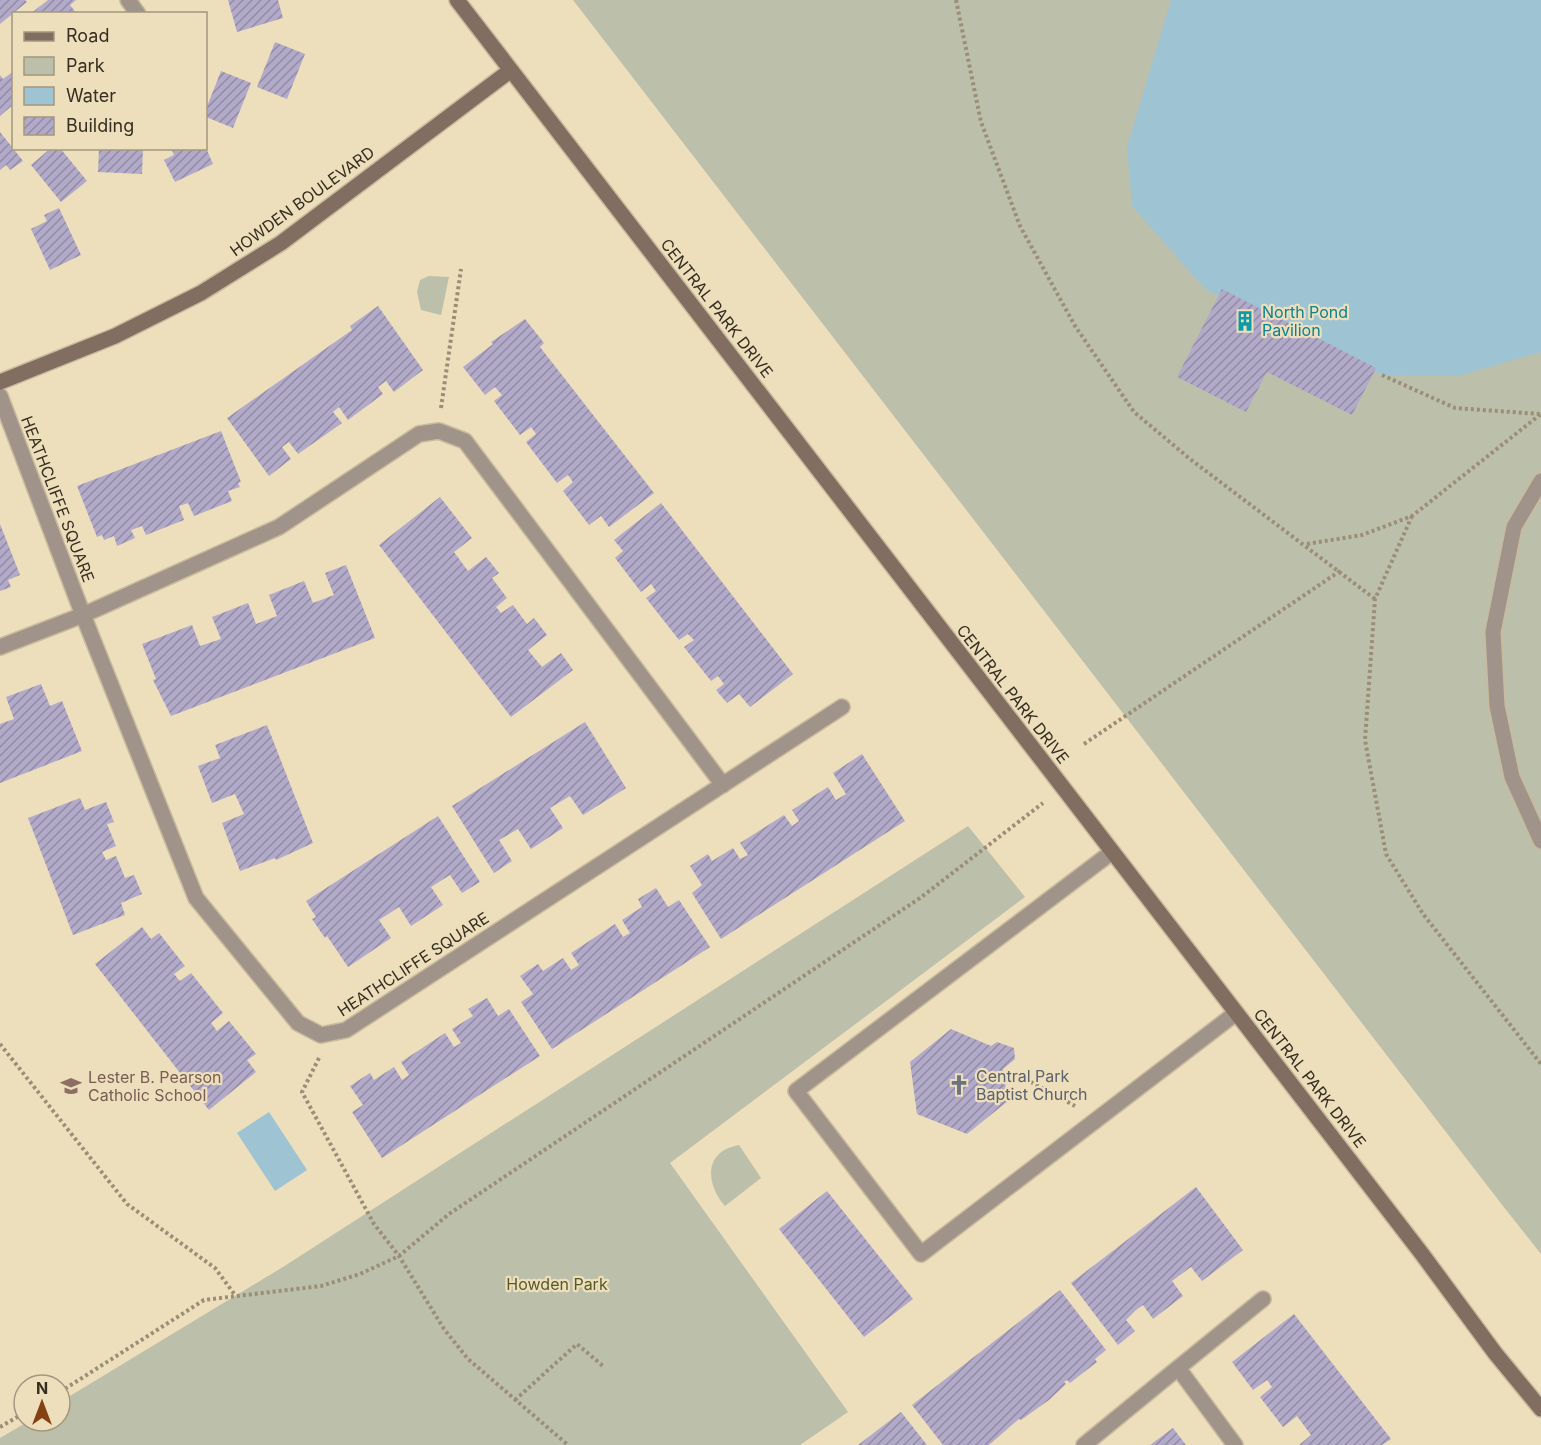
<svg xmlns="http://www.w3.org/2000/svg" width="1541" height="1445" font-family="Inter,sans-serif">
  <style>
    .park { fill: #bcbfaa }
    .water { fill: #9ec3d2 }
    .building { fill: url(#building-hatch) }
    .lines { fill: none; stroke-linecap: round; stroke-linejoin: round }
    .lane-casing { stroke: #c8bb9d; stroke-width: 18 }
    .street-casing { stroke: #c8bb9d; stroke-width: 18 }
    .secondary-casing { stroke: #c8bb9d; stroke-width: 18 }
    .path { stroke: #9a8f76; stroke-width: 4; stroke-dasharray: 3 3; stroke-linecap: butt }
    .lane { stroke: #a09389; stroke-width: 15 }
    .street { stroke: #a09389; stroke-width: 15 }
    .secondary { stroke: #816e60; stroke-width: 15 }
    .labels { text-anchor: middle; stroke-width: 4.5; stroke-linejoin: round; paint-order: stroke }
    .street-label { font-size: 16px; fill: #352f22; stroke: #eddebc }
    .culture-label { font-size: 16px; fill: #0d838f; stroke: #eddebc; text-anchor: start }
    .worship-label { font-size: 16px; fill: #5b616d; stroke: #eddebc; text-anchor: start }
    .education-label { font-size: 16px; fill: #785e54; stroke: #eddebc; text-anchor: start }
    .park-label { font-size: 16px; fill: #565b26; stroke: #eddebc }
  </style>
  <defs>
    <pattern id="building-hatch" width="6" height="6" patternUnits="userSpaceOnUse" patternTransform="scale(1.5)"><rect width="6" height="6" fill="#b2aac9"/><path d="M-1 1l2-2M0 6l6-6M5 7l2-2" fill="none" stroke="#928ba3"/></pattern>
  </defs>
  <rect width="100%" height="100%" fill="#eddebc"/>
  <path class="park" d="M573,0H1541V1254L1503,1206Z
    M429,276L449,277L441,315L421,310L417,292L420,280Z
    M968,826L1025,897L670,1163L848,1412L800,1445H0V1438L29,1421H60V1402L283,1267Z
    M739,1145L761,1178L725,1206C705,1183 704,1151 739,1145Z"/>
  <path class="water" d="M1171,0H1541V352L1458,376L1382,375L1205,289L1132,206L1127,147Z
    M269,1112L307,1170L275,1191L237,1133Z"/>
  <path class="building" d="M0,0H25L27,2L0,24Z
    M48,0H76L70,5L77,14H30Z
    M228,0H278L283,18L237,32Z
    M275,42L305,54L287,99L257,87Z
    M14,71V104L0,116V75L3,79Z
    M221,71L251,83L233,128L206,117V109Z
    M0,132L23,161L10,170L6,165L0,170Z
    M51,148H60L87,181L61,202L31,165Z
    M99,148H143L142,174L98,172Z
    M171,148H206L213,164L175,182L164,160L174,155Z
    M59,208L81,255L50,270L31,229L47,221L44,215Z
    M1222,289L1376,368L1352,415L1267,372L1246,412L1177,377Z
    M378,306L423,370L394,392L386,381L378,387L383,394L348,420L339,407L333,412L342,423L298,454L289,442L282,447L291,459L269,476L227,418L352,330L350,326Z
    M525,319L544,343L540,347L654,493L609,527L601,516L589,525L563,491L573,482L568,475L557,483L526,442L536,434L531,427L520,435L494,401L502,395L495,387L485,395L463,367L493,344L491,342Z
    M221,431L241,482L238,483L240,487L228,491L232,501L194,516L188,503L179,506L184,520L146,535L142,526L131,530L135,538L117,546L114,536L104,540L102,535L97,537L77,486Z
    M440,497L472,538L454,552L468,571L486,557L499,573L492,578L507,598L496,607L501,613L513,605L527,624L534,618L547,635L528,650L542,667L561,653L573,670L511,717L379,545Z
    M661,503L793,674L750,707L739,694L727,703L716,690L724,684L718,676L711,681L684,647L694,640L688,634L679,640L646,598L656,591L651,584L641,592L615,558L623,551L614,540Z
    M0,524L20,575L8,580L11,587L0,591Z
    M346,565L375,638L171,716L153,680L156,679L142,644L192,625L200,646L221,639L212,617L248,603L256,624L277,616L269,595L304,581L313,603L334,595L325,573Z
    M41,684L50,706L62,701L82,751L0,783V724L14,719L6,697Z
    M585,722L626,788L583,815L570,796L550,808L563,828L531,849L518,829L499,840L512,861L494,873L452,806Z
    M267,725L313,843L276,860L275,858L240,871L222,823L244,814L235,794L212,803L198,766L220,758L215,745Z
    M862,754L905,821L721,939L692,893L702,885L690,866L708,854L712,861L733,848L740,859L748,855L740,843L784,815L792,826L799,821L792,810L828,787L836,800L846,794L833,773Z
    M80,798L85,810L106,802L114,822L107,824L116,846L102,852L106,860L116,856L125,878L134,875L142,894L121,903L125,915L73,935L28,818Z
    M438,816L480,882L462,893L450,875L431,887L443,905L411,926L399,907L379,920L391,938L348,967L327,936L325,938L312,919L316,917L306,901Z
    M656,888L668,907L679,900L710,947L552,1049L521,1002L533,994L520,976L538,964L543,971L563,958L571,970L579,965L571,953L615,924L623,937L630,933L622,920L642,907L638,899Z
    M142,927L151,939L159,933L185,966L174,974L180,981L191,973L223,1013L211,1023L217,1031L229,1021L256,1054L247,1060L256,1072L209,1110L95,964Z
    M487,998L498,1016L509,1009L540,1056L382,1158L352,1112L363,1105L350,1086L370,1073L374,1080L394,1067L402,1080L409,1075L401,1062L445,1033L454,1047L461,1043L452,1029L473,1016L468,1009Z
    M951,1029L991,1046L997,1042L1014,1048L1015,1059L1003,1069L1008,1101L967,1134L917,1114L910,1062Z
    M1196,1187L1243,1250L1202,1281L1191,1267L1172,1281L1183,1296L1153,1319L1143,1305L1136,1310L1126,1320L1135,1331L1118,1345L1071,1283Z
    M827,1191L913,1299L864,1337L779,1229Z
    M1060,1290L1106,1350L1095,1359L1097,1362L1070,1383L1067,1380L1064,1382L1066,1384L1049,1400L1021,1420L1019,1419L989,1445H943L912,1405Z
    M1294,1314L1391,1439L1382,1445H1299L1311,1435L1297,1416L1283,1427L1260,1397L1272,1387L1267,1380L1253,1390L1232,1362Z
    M901,1412L927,1445H858Z
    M1173,1428L1186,1445H1150Z"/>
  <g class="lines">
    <g class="lane-casing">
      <path id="lane" d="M1541,481L1514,527L1493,632L1497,706L1512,777L1541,841
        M1112,852L796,1091L921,1254L1236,1013"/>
    </g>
    <g class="street-casing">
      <path id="street" d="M128,0L138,14
        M0,396L83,615L196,898L298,1023L321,1035L346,1030L842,707
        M0,647L83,615L279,527L419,434L439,431L465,441L723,785
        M1178,1368L1263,1299
        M1084,1445L1178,1368L1235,1445"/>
    </g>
    <g class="secondary-casing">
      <path id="secondary" d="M457,0L1422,1254L1495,1353L1541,1409
        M0,382L115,336L201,293L281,243L511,70"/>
    </g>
    <path class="path" d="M956,0L981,122L1020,226L1075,326L1134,412L1190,459L1375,599
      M1382,375L1455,408L1540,414
      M441,408L461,269
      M1412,516L1375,599L1365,740L1386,854L1423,914L1541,1064
      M1307,544L1362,535L1412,516L1541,414
      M1084,744L1340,571
      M0,1044L127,1204L215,1268L235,1295
      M319,1058L302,1092L374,1224L399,1256L444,1329L468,1359L568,1445
      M1020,1076L1075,1106
      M60,1392L204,1300L321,1286L360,1274L399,1256L449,1214L920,898L1043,803
      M515,1400L577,1344L603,1366
      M0,1427L24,1413"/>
    <use href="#lane" class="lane"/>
    <use href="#street" class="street"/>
    <use href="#secondary" class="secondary"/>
  </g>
  <defs>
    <g id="building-bare" transform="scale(1.62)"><path d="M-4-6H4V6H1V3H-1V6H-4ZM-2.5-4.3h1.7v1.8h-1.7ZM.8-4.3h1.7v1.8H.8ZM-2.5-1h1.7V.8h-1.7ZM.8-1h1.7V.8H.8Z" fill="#0f9aa8" stroke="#eddebc" stroke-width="2.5" paint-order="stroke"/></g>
    <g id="church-bare" transform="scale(1.62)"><path d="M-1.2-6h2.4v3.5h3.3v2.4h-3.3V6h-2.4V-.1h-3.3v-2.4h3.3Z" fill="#6b7280" stroke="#eddebc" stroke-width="2.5" paint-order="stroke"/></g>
    <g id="school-bare" transform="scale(1.62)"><path d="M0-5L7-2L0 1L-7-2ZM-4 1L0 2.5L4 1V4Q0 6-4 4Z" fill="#8d6e63" stroke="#eddebc" stroke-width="2.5" paint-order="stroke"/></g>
  </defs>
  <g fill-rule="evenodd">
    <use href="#building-bare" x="1245" y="321"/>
    <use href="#church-bare" x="959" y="1085"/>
    <use href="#school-bare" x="71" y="1086"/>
  </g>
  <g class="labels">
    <g class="street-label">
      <text transform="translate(302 201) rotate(-36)" y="6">HOWDEN BOULEVARD</text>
      <text transform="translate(717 308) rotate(52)" y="6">CENTRAL PARK DRIVE</text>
      <text transform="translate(58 499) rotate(69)" y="6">HEATHCLIFFE SQUARE</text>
      <text transform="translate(1013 694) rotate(52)" y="6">CENTRAL PARK DRIVE</text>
      <text transform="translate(413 964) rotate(-33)" y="6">HEATHCLIFFE SQUARE</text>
      <text transform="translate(1310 1078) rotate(52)" y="6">CENTRAL PARK DRIVE</text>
    </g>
    <g class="culture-label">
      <text x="1262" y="318">North Pond<tspan x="1262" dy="18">Pavilion</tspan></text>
    </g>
    <g class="worship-label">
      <text x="976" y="1082">Central Park<tspan x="976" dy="18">Baptist Church</tspan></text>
    </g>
    <g class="education-label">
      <text x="88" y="1083">Lester B. Pearson<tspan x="88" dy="18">Catholic School</tspan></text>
    </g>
    <g class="park-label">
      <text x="557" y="1290">Howden Park</text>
    </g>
  </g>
  <rect x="12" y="12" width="195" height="138" fill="#eddebc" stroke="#a3987e" stroke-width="1.5"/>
  <rect x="24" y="32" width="30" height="9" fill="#816e60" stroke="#a3987e" stroke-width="1.5"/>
  <text x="66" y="42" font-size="18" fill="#352f22">Road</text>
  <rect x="24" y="57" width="30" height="18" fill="#bcbfaa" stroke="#a3987e" stroke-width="1.5"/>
  <text x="66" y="72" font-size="18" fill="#352f22">Park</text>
  <rect x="24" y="87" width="30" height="18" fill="#9ec3d2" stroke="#a3987e" stroke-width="1.5"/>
  <text x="66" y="102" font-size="18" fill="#352f22">Water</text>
  <rect x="24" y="117" width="30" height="18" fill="url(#building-hatch)" stroke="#a3987e" stroke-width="1.5"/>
  <text x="66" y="132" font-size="18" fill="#352f22">Building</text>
  <g transform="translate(42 1403)"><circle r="28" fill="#eddebc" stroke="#a3987e" stroke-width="1.5"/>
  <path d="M0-4.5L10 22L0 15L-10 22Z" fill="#854114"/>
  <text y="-9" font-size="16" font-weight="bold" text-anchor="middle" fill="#352f22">N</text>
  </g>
</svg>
